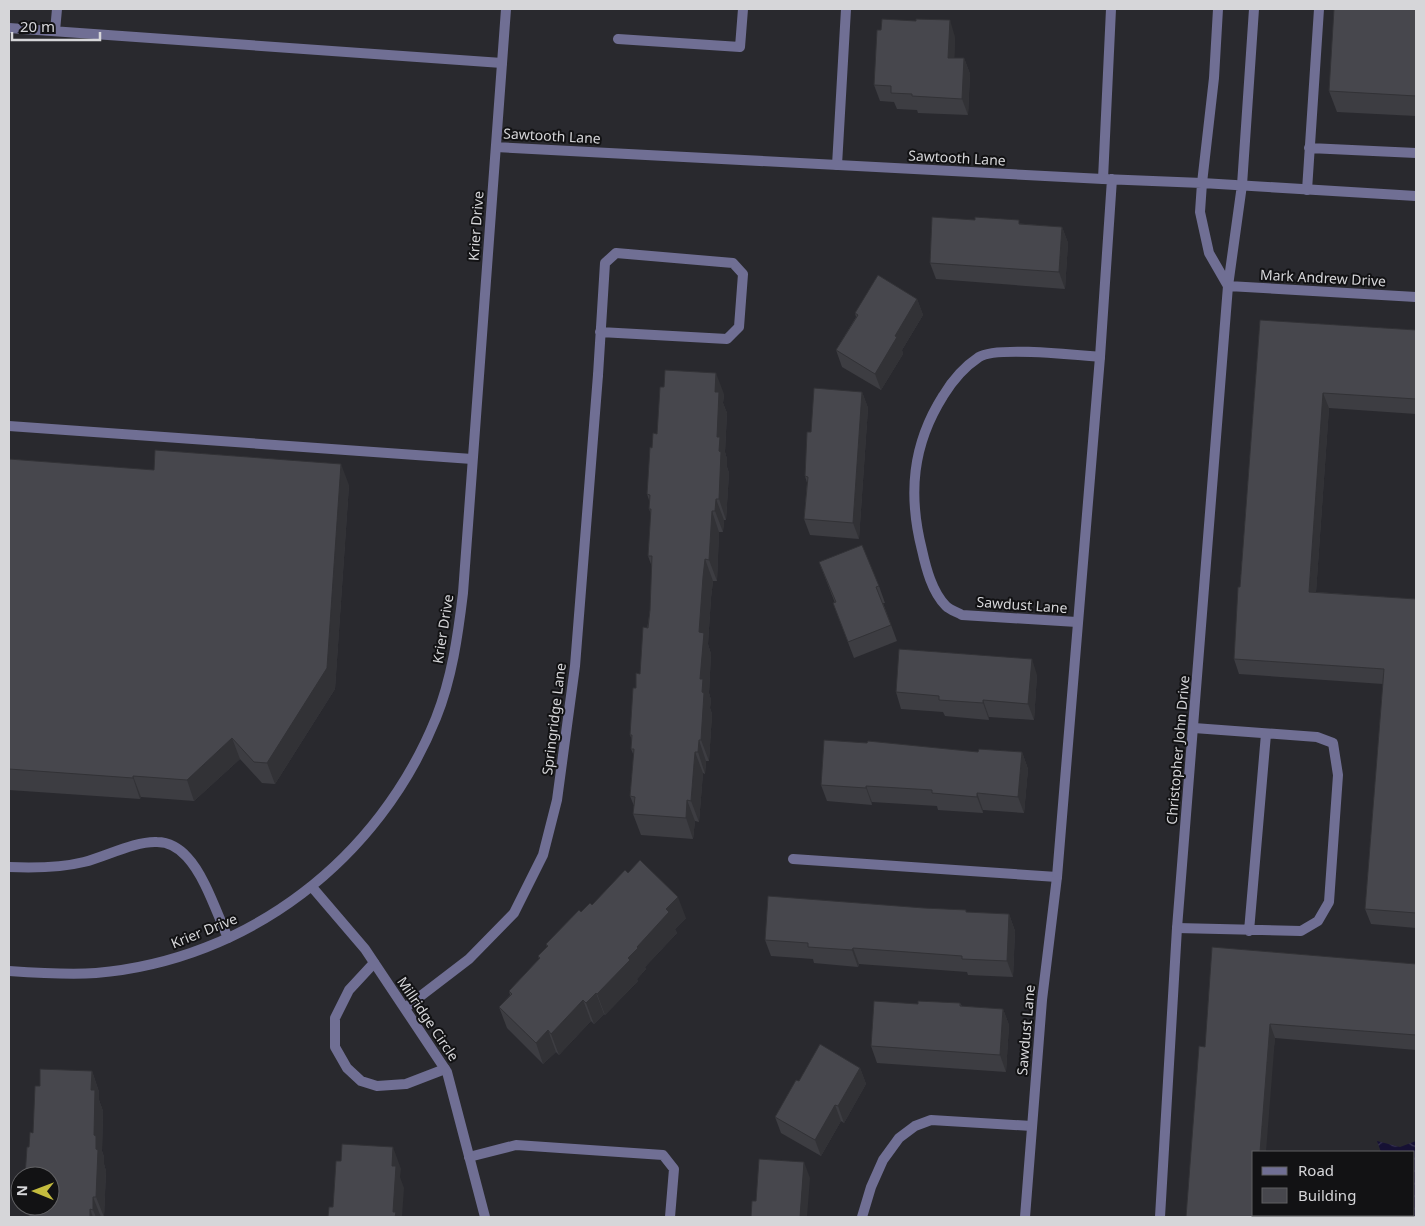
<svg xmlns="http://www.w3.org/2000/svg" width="1425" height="1226" font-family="'Noto Sans',sans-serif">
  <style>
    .water { fill: url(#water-waves) }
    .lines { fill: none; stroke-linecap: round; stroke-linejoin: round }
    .lane { stroke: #706f94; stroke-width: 10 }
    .street { stroke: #706f94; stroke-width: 10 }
    .wall { fill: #3d3d42 }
    .shaded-wall { fill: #323236 }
    .building { fill: #47474d; stroke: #323236 }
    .labels { text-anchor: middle; stroke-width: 4; stroke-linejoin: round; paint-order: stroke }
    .street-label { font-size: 14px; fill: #d6d6d9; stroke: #121214 }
  </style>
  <defs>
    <pattern id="water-waves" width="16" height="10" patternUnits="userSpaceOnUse" patternTransform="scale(1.25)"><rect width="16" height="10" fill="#161134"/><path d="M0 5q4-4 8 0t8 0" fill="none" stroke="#373351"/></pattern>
  </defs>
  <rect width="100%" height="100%" fill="#29292e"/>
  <path class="water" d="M1377,1141L1400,1147L1416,1141V1217H1359L1360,1215H1414V1152H1381Z"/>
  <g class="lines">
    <path class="lane" d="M9,28L502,63
      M55,31L57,9
      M618,39L740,47L743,9
      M1309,148L1416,153
      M837,165L846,9
      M1103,179L1111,9
      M1202,183L1214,78L1218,9
      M1242,185L1254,9
      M1307,190L1319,9
      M598,375L605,263L616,253L733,263L743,274L739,327L727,339L600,332
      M9,426L472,459
      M1077,622L962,615C957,612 950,610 946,606C932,592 926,568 922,550C908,495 912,445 943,396C952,381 964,367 979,357C996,346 1076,355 1100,357
      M793,859L1057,877
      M9,867C34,868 60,868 84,862C107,856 135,841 157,842C169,842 180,849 187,857C205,876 217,914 228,938
      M1177,928L1301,931L1318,921L1329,902L1338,775L1333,743L1317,737L1194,728
      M1249,931L1266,734
      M374,963L349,990L335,1018V1047L347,1068L361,1081L377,1086L406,1084L445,1069
      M469,1157L516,1145L663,1155L674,1169L670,1217
      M862,1217L871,1187L883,1160L899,1138L915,1126L931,1120L1032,1126"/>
    <path class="street" d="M496,147L1103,179L1202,183L1416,196
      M1202,183L1200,212L1209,253L1228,286
      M1228,286L1416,297
      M312,887L365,949L447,1072L485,1217
      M9,971C38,973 67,975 96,973C249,960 379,859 436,718C452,678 458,635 463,593L506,9
      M405,1008L469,959L514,913L543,855L557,800L575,666L598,375
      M1025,1217L1042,1000L1057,877L1100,357L1112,179
      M1160,1217L1177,928L1228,286L1242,185"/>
  </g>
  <path class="wall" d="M1416,9V116L1337,112L1329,91Z
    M955,37L954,58H964L970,74L968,115L918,113L917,110L897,109L894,102L880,101L874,85Z
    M975,220L1062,227L1068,243L1065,289L936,279L930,263Z
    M917,299L923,315L902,350L903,354L881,390L842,367L836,350L856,317L855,313Z
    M1260,320L1416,330V414L1329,408L1316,592L1416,599V928L1371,924L1365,909L1383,684L1239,674L1234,659L1240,587Z
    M862,392L868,408L859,539L810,535L804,519L807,483L805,476L811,432Z
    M724,394L723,403L727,413L725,452L727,459V467L729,473L726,520H724L723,532H719L717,581H713L711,598L708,644L711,654L709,693L711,700L710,708L712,714L709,761H706L705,774L703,773L699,822L695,821L693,839L641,835L633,814L634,806L630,796L634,756L631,749L632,740L630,735L636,688L640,674L650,610L652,567L648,556L651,514L649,509V500L647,494L652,448L657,434Z
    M9,459L349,485L335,689L275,784L262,783L240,759L194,801L141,797L140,799L9,790Z
    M819,562L879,586L885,603H883L897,641L854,658L839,619L833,603H835Z
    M1037,675L1034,720L989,717V720L945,716L943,712L901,709L896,692Z
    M978,752H1022L1028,769L1024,813L983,810V813L938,810L937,806L872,802V805L827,801L821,785Z
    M592,905L686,918L675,929L677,933L645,967L646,969L637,979L638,981L605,1015L604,1014L594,1024L591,1021L559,1055L556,1052L543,1064L507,1028L499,1007L510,995L509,991L539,959L538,956L547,947L546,944L581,912Z
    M967,912L1009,914L1015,931L1013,977L968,975L967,972L859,964L858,967L814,963L813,959L771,956L765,940Z
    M1416,964V1050L1275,1038L1254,1215H1262L1261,1217H1186L1205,1047Z
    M960,1003L962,1006L1003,1009L1009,1025L1006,1072L877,1063L871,1046L918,1004Z
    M860,1068L866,1084L844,1123L841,1121L821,1156L781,1133L775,1117L799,1081Z
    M92,1071L99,1092V1100L103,1111L102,1151L104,1157V1164L106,1171L104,1217H29V1215L26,1208L29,1147L33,1133L40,1086Z"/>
  <path class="shaded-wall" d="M950,20L955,37L954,74L948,58Z
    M964,58L970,74L968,115L962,99Z
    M1062,227L1068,243L1065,289L1059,272Z
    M917,299L923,315L902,350L903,354L881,390L875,374L895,336Z
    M716,373L724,394L723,403L727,413L725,452L727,459V467L729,473L726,520L719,499V451L717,437L715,392Z
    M862,392L868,408L859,539L853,523Z
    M1323,393L1329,408L1315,607L1309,592Z
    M341,464L349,485L335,689L275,784L267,763Z
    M716,499L724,520L723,532L715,511Z
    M712,511L719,532L717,581L709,560Z
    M705,559L713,581L711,598L708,644L711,654L709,693L711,700L710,708L712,714L709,761L701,740L702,692L700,679L699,632L703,577Z
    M1032,659L1037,675L1034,720L1028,704Z
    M983,700L989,717V720L983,703Z
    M232,738L240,759L194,801L187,780Z
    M699,740L706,761L705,774L698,752Z
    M695,752L703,773L699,822L691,801Z
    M1022,752L1028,769L1024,813L1018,797Z
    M133,776L141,797L140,799L133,778Z
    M866,786L872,802V805L866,788Z
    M977,793L983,810V813L977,797Z
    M687,800L695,821L693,839L686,818Z
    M678,897L686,918L675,929L677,933L645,967L646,969L637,979L638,981L605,1015L597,994L628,958L666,909Z
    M1009,914L1015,931L1013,977L1007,961Z
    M853,948L859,964L858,967L852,950Z
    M596,993L604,1014L594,1024L586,1003Z
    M583,1000L591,1021L559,1055L551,1034Z
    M1003,1009L1009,1025L1006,1072L1000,1055Z
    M1270,1024L1275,1038L1266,1152H1260Z
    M548,1030L556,1052L543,1064L536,1043Z
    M860,1068L866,1084L844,1123L838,1106Z
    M92,1071L99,1092V1100L103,1111L102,1151L104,1157V1164L106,1171L104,1217L96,1197V1149L94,1135L91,1090Z
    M835,1105L841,1121L821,1156L815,1140Z
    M393,1147L401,1169L400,1177L404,1188L402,1217H395L393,1212L392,1166Z
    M804,1162L810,1178L807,1217H800Z
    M93,1197L101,1217H96L93,1210Z
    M90,1209L93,1217H90Z
    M1255,1215H1262L1261,1217H1255Z"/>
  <path class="building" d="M1334,9H1416V96L1329,91Z
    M882,19L916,21V19L950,20L948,58H964L962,99L912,96V94L891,93V86L874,85L877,30H881Z
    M932,217L975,220V217L1019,220V224L1062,227L1059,272L930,263Z
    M878,275L917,299L895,336L897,337L875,374L836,350L858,315L855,313Z
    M1260,320L1416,330V399L1323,393L1309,592L1416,599V913L1365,909L1384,669L1234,659L1238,587H1240Z
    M665,370L716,373L715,392H719L717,437H720L719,451L721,452L719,499H716L715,511H712L709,560L705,559L703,577L699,632L704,633L700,679H703L702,692L704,693L701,740H699L698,752H695L691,801L687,800L686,818L633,814L635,797L630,796L634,749H631L632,735H630L633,688H636V673L640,674L643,627L648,628L650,610L652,556H648L651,509H649L650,495L647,494L650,447L652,448L653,433L657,434L660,387H664Z
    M814,388L862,392L853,523L804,519L808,477L805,476L807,432H811Z
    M155,450L341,464L327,668L267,763L254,762L232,738L187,780L133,776V778L9,769V459L154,470Z
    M862,545L879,586L876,587L891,625L848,642L833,603L836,602L819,562Z
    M899,649L1032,659L1028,704L983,700V703L939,700V696L896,692Z
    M824,740L867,743L868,741L978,752L979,749L1022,752L1018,797L977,793V797L932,793V790L866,786V788L821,785Z
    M640,860L678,897L666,909L669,912L637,947L638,948L628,958L630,960L597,994L596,993L586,1003L583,1000L551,1034L548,1030L536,1043L499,1007L512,994L509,991L540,958L538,956L548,946L546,944L579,910L581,912L590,903L592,905L625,870L628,873Z
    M768,896L924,908L966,910V912L1009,914L1007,961L962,959V956L853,948L852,950L808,947V943L765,940Z
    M1212,947L1416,964V1035L1270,1024L1260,1152H1254V1215H1255V1217H1186L1199,1046L1205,1047Z
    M874,1001L918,1004V1001L960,1003V1006L1003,1009L1000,1055L871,1046Z
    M820,1044L860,1068L838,1106L835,1105L815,1140L775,1117L796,1080L799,1081Z
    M40,1069L92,1071L91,1090H95L94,1135L96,1136V1149L98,1150L96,1197H93V1210L90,1209V1217H29V1208H26V1206H50V1176H25L27,1147H29L30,1132L33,1133L35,1086H40Z
    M342,1144L393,1147L392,1166H396L393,1212H396L395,1217H328L329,1207H333L336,1161H341Z
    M759,1159L804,1162L800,1217H751L752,1201H756Z"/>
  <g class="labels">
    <g class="street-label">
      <text transform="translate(552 136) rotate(3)" y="5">Sawtooth Lane</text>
      <text transform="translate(957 158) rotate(3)" y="5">Sawtooth Lane</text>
      <text transform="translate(476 226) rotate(-86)" y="5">Krier Drive</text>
      <text transform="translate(1323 278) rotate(3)" y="5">Mark Andrew Drive</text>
      <text transform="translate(1022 605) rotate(4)" y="5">Sawdust Lane</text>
      <text transform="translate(443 629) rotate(-81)" y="5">Krier Drive</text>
      <text transform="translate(554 719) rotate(-83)" y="5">Springridge Lane</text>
      <text transform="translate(1178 750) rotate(-85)" y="5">Christopher John Drive</text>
      <text transform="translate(204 931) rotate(-22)" y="5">Krier Drive</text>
      <text transform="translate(428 1019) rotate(56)" y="5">Millridge Circle</text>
      <text transform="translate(1026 1030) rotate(-85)" y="5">Sawdust Lane</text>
    </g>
  </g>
  <rect width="1425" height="1226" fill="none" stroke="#d6d6d9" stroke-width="20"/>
  <rect x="1252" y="1151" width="162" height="65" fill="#121214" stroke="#606063"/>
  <rect x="1262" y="1167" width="25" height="8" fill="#706f94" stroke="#606063"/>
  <text x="1298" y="1176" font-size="15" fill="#d6d6d9">Road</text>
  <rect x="1262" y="1188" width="25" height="15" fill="#47474d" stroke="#606063"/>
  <text x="1298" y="1201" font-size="15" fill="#d6d6d9">Building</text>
  <g transform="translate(35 1191) rotate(271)"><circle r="24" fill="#121214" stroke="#606063"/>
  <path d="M0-4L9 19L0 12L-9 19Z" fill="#c4bc3e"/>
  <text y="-8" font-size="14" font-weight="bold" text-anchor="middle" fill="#d6d6d9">N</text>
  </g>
  <path d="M12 32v8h88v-8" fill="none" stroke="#d6d6d9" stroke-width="2.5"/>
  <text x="20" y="32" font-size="15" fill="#d6d6d9" stroke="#121214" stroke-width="4" paint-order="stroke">20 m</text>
</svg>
